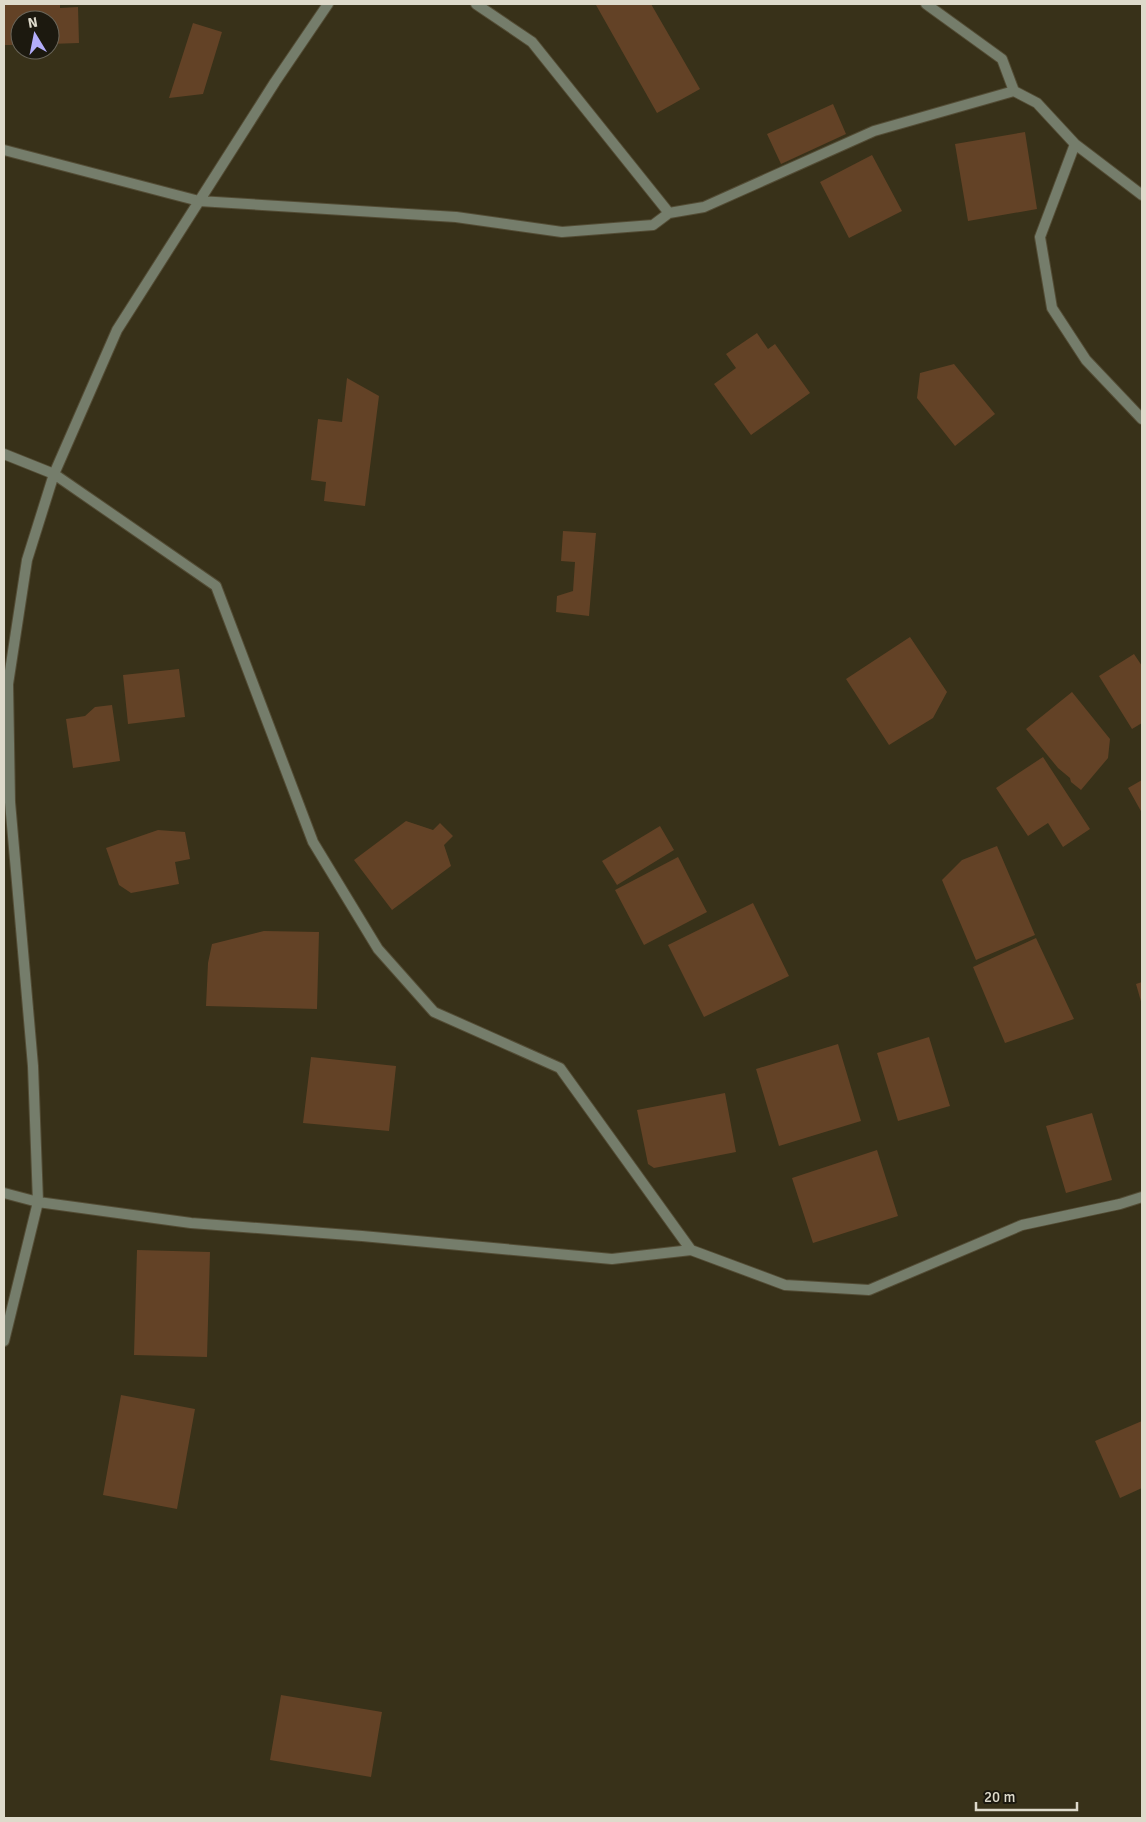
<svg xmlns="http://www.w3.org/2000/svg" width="1146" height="1822" font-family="Signika,sans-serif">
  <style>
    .building { fill: #634226 }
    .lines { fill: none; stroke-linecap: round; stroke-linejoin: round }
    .street-casing { stroke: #534c35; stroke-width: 12 }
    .street { stroke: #757d6b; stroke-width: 10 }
  </style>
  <rect width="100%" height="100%" fill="#383119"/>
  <path class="building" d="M4,4H60V8L78,7L79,43L50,44V20H20V45H4Z
    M599,4H651L700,89L657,113L596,5Z
    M193,23L222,32L203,94L169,98Z
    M833,104L846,134L781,164L767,134Z
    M1025,132L1037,209L968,221L955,144Z
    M872,155L902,211L849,238L820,182Z
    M757,333L768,349L775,344L810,393L751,435L714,384L736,368L726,354Z
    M954,364L995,414L955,446L917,398L920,373Z
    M347,378L379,396L365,506L324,501L326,482L311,480L318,419L342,422Z
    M563,531L596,533L589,616L556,612L557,596L573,591L575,562L561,561Z
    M910,637L947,692L933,718L889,745L846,679Z
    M1134,654L1142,666V723L1132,729L1099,676Z
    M179,669L185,717L128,724L123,675Z
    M1072,692L1110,739L1108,758L1081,790L1071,782L1070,778L1058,768L1026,729Z
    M112,705L120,761L73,768L66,719L85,716L95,707Z
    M1043,757L1090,829L1063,847L1048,823L1028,836L996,788Z
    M1142,780V813L1128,788Z
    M406,821L433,830L440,823L453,836L444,845L451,866L392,910L354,860Z
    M660,826L674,850L617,885L602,861Z
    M158,830L185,832L190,859L175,862L179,884L131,893L119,885L106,848Z
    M997,846L1035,935L976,960L942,880L962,860Z
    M678,857L707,912L644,945L615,890Z
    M753,903L789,976L704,1017L668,945Z
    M264,931L319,932L317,1009L206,1006L208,963L212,944Z
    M1036,938L1074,1019L1005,1043L973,967Z
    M1142,982V1005L1136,984Z
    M929,1037L950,1106L898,1121L877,1053Z
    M838,1044L861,1121L779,1146L756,1069Z
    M311,1057L396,1066L389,1131L303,1123Z
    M725,1093L736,1152L654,1168L648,1164L637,1110Z
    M1092,1113L1112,1180L1066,1193L1046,1126Z
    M877,1150L898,1216L813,1243L792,1178Z
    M137,1250L210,1252L207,1357L134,1355Z
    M121,1395L195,1409L177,1509L103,1495Z
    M1142,1421V1488L1120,1498L1095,1441Z
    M281,1695L382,1712L371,1777L270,1760Z"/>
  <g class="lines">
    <g class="street-casing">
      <path id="street" d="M476,4L532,42L669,213
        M926,4L1002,59L1014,91
        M1075,144L1040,237L1052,308L1086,360L1142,419
        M4,150L199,201L456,217L562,232L653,225L669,213L704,207L874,131L1014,91L1037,103L1075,144L1142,195
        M4,454L54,474L216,586L313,842L378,949L434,1012L560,1068L691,1250
        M4,1193L38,1202L191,1223L362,1236L612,1259L691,1250L785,1285L869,1290L1022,1225L1120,1204L1142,1197
        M4,1341L38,1202L33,1066L10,802L8,684L27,560L54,474L117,330L275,82L328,4"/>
    </g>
    <use href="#street" class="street"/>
  </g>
  <rect width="1146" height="1822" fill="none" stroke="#dedacb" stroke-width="10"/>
  <g transform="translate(35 35) rotate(350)"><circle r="24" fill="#1c190f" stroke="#6a665a"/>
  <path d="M0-4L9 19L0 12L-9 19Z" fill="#b3adf9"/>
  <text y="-8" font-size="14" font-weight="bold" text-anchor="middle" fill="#dedacb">N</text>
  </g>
  <path d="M976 1802v8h101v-8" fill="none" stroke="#dedacb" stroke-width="2.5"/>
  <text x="984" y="1802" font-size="15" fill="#dedacb" stroke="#1c190f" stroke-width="4" paint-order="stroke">20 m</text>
</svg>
